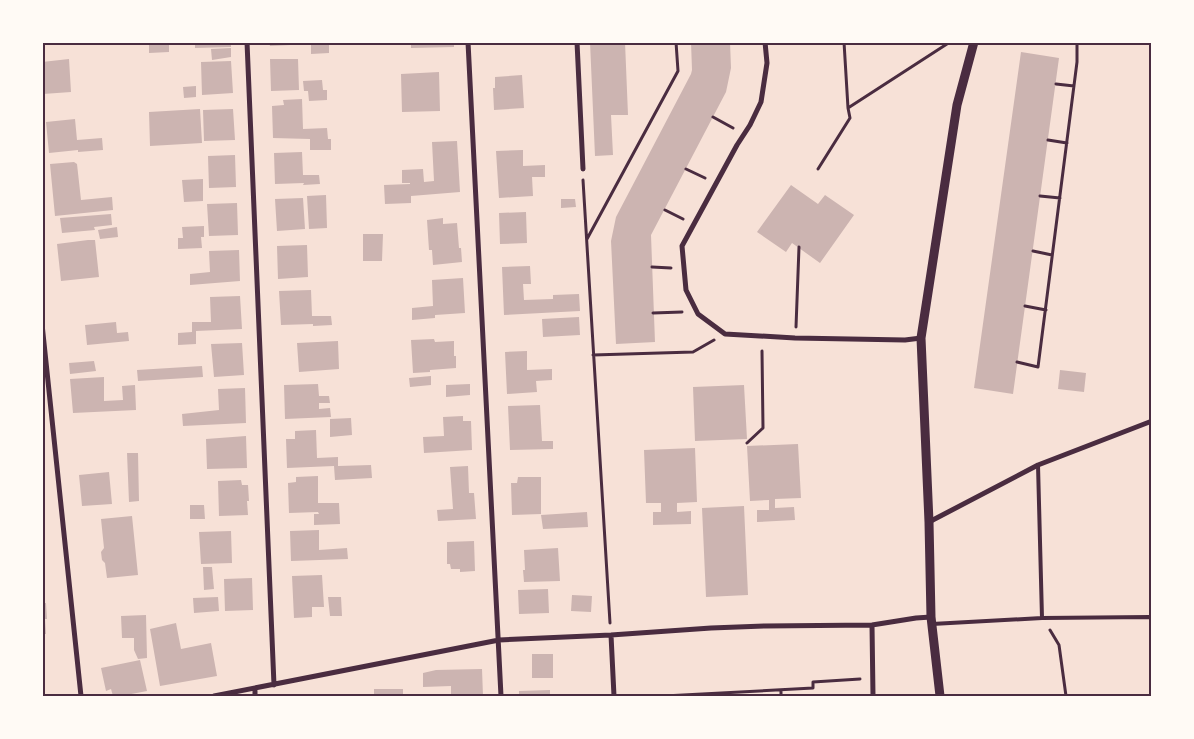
<svg xmlns="http://www.w3.org/2000/svg" width="1194" height="739" font-family="Rubik,sans-serif">
  <style>
    .building { fill: #ccb4b1 }
    .lines { fill: none; stroke-linecap: round; stroke-linejoin: round }
    .path { stroke: #4a2c40; stroke-width: 3 }
    .service { stroke: #4a2c40; stroke-width: 4 }
    .minor { stroke: #4a2c40; stroke-width: 5 }
    .tertiary { stroke: #4a2c40; stroke-width: 9 }
    .neatline { fill: none; stroke: #4a2c40; stroke-width: 2 }
  </style>
  <rect width="100%" height="100%" fill="#f7e1d7"/>
  <path class="building" d="M149,42H169V52L149,53Z
    M195,42H231V47L195,48Z
    M269,42H329V53L311,54V44L270,46Z
    M411,42H454V47L411,48Z
    M590,42H625L628,115H611L613,155L595,156Z
    M691,42H730L731,68L726,92L651,235L655,342L616,344L611,241L616,217L691,74L692,70Z
    M231,48V57L212,60L211,49Z
    M1021,52L1059,58L1013,394L974,388Z
    M69,59L71,92L43,94L42,62Z
    M270,59H298L299,90L271,91Z
    M231,61L233,93L202,95L201,62Z
    M439,72L440,111L402,112L401,74Z
    M522,75L524,108L494,110L493,88H495V77Z
    M322,80L323,90H327V100L309,101L308,91H304L303,81Z
    M196,86V97L184,98L183,87Z
    M302,99L303,129L327,128L328,139H331V150H310V139L273,138L272,106L284,105L283,100Z
    M200,109L202,143L150,146L149,112Z
    M233,109L235,140L204,141L203,110Z
    M75,119L77,140L102,138L103,150L78,152V150L49,153L46,122Z
    M457,141L460,192L411,196V203L385,204L384,185L410,184V183H402V170L423,169L424,182L434,181L432,142Z
    M523,150V166L545,165V177H532L533,196L499,198L496,151Z
    M302,152L303,175H319L320,184L303,185L304,183L275,184L274,153Z
    M235,155L236,187L209,188L208,156Z
    M74,162L77,164L81,200L112,197L113,210L55,216L50,164Z
    M203,179V201L184,202L182,180Z
    M791,185L818,204L825,195L854,215L820,263L792,243L786,252L757,232Z
    M326,195L327,228L309,229L307,196Z
    M303,198L305,229L277,231L275,199Z
    M561,199H575L576,207L561,208Z
    M237,203L238,235L209,236L207,204Z
    M526,212L527,243L500,244L499,213Z
    M111,214L112,225L94,227L95,230L62,233L60,218Z
    M443,218V224L457,223L459,248H461L462,262L433,265L432,250H429L427,220Z
    M204,226V237H201L202,248L178,249V238H183L182,227Z
    M117,227L118,237L100,239L98,230Z
    M363,234H383L382,261H363Z
    M88,240H95L99,277L61,281L57,244Z
    M307,245L308,277L278,279L277,246Z
    M239,250L240,281L190,285V274L210,272L209,251Z
    M530,266L531,284H523L524,300L553,299V295L579,294L580,311L504,315L502,267Z
    M463,278L465,313L435,315V318L412,320V308L433,306L432,280Z
    M311,290L312,316H331L332,325L313,326V324L281,325L279,291Z
    M240,296L242,329L196,331V344L178,345V333L192,332V322H211L210,297Z
    M579,317L580,335L543,337L542,319Z
    M116,322L117,333L128,332L129,341L87,345L85,325Z
    M434,339L435,342L454,341V356H456V368L430,370V372L413,373L411,340Z
    M338,341L339,369L299,372L297,343Z
    M242,343L244,375L214,377L211,344Z
    M527,351V370L552,369V380L536,381L537,392L507,394L505,352Z
    M94,361L96,371L70,374L69,363Z
    M202,366L203,377L138,381L137,370Z
    M1060,370L1086,373L1084,392L1058,389Z
    M431,376V385L410,387L409,378Z
    M104,377V401L123,400L122,386L135,385L136,410L73,413L70,379Z
    M318,384L319,396H329L330,403H319V409L330,408L331,417L285,419L284,385Z
    M470,384V395L446,397V385Z
    M744,385L747,439L695,441L693,387Z
    M245,388L246,423L183,426L182,414L219,410L218,389Z
    M540,405L542,441H553V449L510,450L508,406Z
    M463,416V421H471L472,450L424,453L423,437L444,436L443,417Z
    M351,418L352,435L330,437V419Z
    M316,430L317,458L338,457V466L371,465L372,478L335,480L334,466L287,468L286,439H295V431Z
    M246,436L247,468L207,469L206,439Z
    M798,444L801,498L775,499V508L794,507L795,520L757,522V510H769V500L750,501L747,446Z
    M695,448L697,502L677,503V512L691,511V524L653,525V512H661V503H646L644,450Z
    M127,453H138L139,501L129,502Z
    M468,466L469,493H474L476,519L438,521L437,510L453,509L450,467Z
    M109,472L112,504L82,506L79,475Z
    M318,476V503H339L340,524L314,525V514H319L318,512L289,513L288,483L296,482V477Z
    M518,477H541V514L512,515L511,483H517Z
    M241,480L242,485H248L249,501H247L248,515L219,516L218,481Z
    M190,505H204L205,519H190Z
    M744,506L748,595L706,597L702,508Z
    M587,512L588,527L543,529L541,515Z
    M132,516L138,575L107,578L105,563L102,560L101,552L104,548L101,519Z
    M319,530V550L347,548L348,559L291,561L290,531Z
    M231,531L232,563L201,564L199,532Z
    M474,541L475,571L460,572V569H451L450,564H447V542Z
    M558,548L560,581L524,582L523,570H525L524,550Z
    M203,567H212L214,589L204,590Z
    M322,575L324,607H312V617L294,618L292,576Z
    M252,578L253,610L225,611L224,579Z
    M548,589L549,613L519,614L518,590Z
    M572,595L592,596L591,612L571,611Z
    M218,597L219,611L194,613L193,598Z
    M328,597H341L342,616H330Z
    M42,603H46L47,619H45L46,634H42Z
    M146,615L147,658L138,659L134,650V638H122L121,616Z
    M176,623L181,649L211,643L217,676L160,686L150,629Z
    M532,654H553V678H532Z
    M140,660L147,691L121,696H113L111,689L106,691L101,668Z
    M482,669L483,696H451V686L423,687V673L436,670Z
    M374,689H403V696H374Z
    M550,690V696H519V691Z"/>
  <g class="lines">
    <path class="path" d="M844,42L848,108
      M1056,84L1074,86
      M713,117L733,128
      M1048,140L1067,143
      M686,169L705,178
      M818,169L850,118L848,108L950,42
      M583,180L610,623
      M1040,196L1060,198
      M665,210L683,219
      M587,239L678,71L676,42
      M1033,251L1052,255
      M652,267L671,268
      M1025,306L1046,310
      M653,313L682,312
      M796,327L799,247
      M593,355L693,352L714,340
      M1017,362L1038,367L1077,62V42
      M747,443L763,428L762,351
      M1050,630L1059,645L1066,696
      M781,690V696
      M664,696L813,688V682L860,679"/>
    <path class="service" d="M1042,618L1150,617L1152,619
      M932,624L1042,618L1038,465"/>
    <path class="minor" d="M247,42L274,685
      M468,42L501,696
      M577,42L583,169
      M765,42L767,63L761,102L750,125L737,145L682,246L686,290L698,314L725,334L795,338L905,340L921,338
      M42,324L81,696
      M929,522L1038,465L1152,421
      M872,625L873,696
      M611,635L614,696
      M255,689V696
      M214,696L499,640L611,635L711,628L765,626L872,625L916,618L931,617"/>
    <path class="tertiary" d="M940,696L931,617L929,522L921,338L957,105L974,42"/>
  </g>
  <rect width="1194" height="739" fill="none" stroke="#fffaf5" stroke-width="88"/>
  <rect x="44" y="44" width="1106" height="651" class="neatline"/>
</svg>
